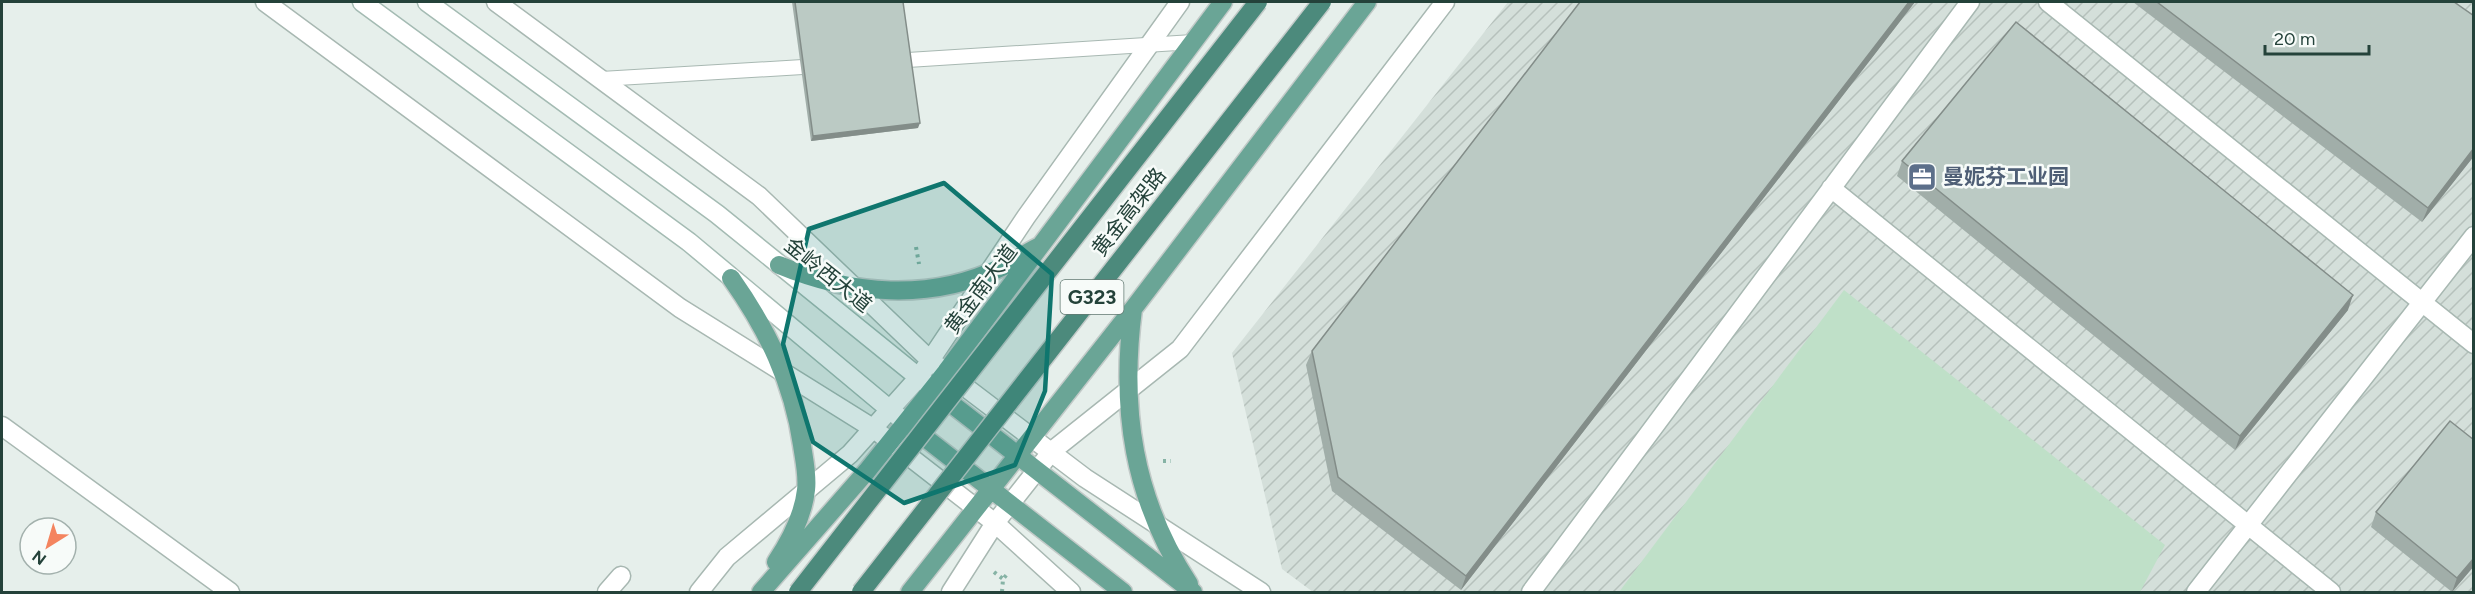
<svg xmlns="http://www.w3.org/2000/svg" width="2475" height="594" font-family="Figtree,'Noto Sans SC',sans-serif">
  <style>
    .industrial { fill: url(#industrial-furrows) }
    .grass { fill: #bfe0c8 }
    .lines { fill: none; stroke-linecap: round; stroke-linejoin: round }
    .service-casing { stroke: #a8b8b2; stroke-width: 16 }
    .minor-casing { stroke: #a8b8b2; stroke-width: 21 }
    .tertiary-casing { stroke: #a8b8b2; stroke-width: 21 }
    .secondary-casing { stroke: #a4bbb3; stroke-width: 21 }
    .primary-casing { stroke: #c2cac8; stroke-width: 21 }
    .path { stroke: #86b3a5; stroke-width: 4; stroke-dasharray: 3 4.5; stroke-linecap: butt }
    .service { stroke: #fff; stroke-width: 14 }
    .minor { stroke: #fff; stroke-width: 18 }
    .tertiary { stroke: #fff; stroke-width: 18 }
    .secondary { stroke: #fff; stroke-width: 18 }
    .primary { stroke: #6aa596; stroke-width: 18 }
    .trunk-bridge-casing { stroke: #c2cac8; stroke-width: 21; stroke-linecap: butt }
    .trunk-bridge { stroke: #4c8a7c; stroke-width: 18 }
    .wall { fill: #a1aea9 }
    .shaded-wall { fill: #838d89 }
    .building { fill: #bbcac4; stroke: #838d89; stroke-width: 1.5 }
    .marked { fill: #0f766e; fill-opacity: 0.2; stroke: #0f766e; stroke-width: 4.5; stroke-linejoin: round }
    .labels { text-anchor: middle; stroke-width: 5; stroke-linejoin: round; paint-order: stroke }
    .shield { fill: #f7fbf9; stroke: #637a73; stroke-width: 1.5 }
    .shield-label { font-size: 20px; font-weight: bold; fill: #24423a }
    .service-label { font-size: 21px; font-weight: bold; fill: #4e5e75; stroke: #f7fbf9; text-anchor: start }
    .street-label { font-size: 21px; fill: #24423a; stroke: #f7fbf9 }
  </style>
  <defs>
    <pattern id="industrial-furrows" width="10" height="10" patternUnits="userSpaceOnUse" patternTransform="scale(1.5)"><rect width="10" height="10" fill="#d4dfda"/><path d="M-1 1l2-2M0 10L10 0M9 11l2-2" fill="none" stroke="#b6c1bc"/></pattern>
  </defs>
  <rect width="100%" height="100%" fill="#e6efeb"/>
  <path class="industrial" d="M1508,2H2473V592H1313L1282,569L1232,353Z"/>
  <path class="grass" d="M1844,290L2165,545L2140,592H1619Z"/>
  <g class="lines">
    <g class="service-casing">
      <path id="service" d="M892,61L1193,42
        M601,79L819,66"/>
    </g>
    <g class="minor-casing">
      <path id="minor" d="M2048,2L2474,344
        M1831,188L2331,592
        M2,426L230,592
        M607,592L621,576
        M1531,592L1970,2
        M2196,592L2474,236"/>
    </g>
    <g class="tertiary-casing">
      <path id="tertiary" d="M265,2L680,308L874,429L995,523L1071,592
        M496,2L759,196L931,361L1085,478L1261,592
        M699,592L727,557L850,454L919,377L1026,217L1180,2
        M951,592L995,523L1052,451L1180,349L1445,2"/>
    </g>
    <g class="secondary-casing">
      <path id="secondary" d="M362,2L689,242L906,423
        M427,2L717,214L933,389"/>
    </g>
    <g class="primary-casing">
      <path id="primary" d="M779,265C851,295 930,302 1002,267C1014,261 1026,253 1038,247
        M731,278C767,329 793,382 802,445C804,459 808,476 806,490C803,516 790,541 776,562
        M1133,309C1120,409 1133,498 1189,584
        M935,391L1193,592
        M910,426L1123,592
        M761,592L867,471L946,372L1223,2
        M910,592L1133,309L1367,2"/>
    </g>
    <path class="path" d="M916,247L919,264
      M1163,461H1171
      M994,572L1003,579
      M1002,592L1003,579L1009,572"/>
    <use href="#service" class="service"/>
    <use href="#minor" class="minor"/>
    <use href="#tertiary" class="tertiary"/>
    <use href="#secondary" class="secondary"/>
    <use href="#primary" class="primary"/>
    <g class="trunk-bridge-casing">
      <path id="trunk-bridge" d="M798,592L1258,2
        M861,592L1322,2"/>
    </g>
    <use href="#trunk-bridge" class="trunk-bridge"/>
  </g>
  <path class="wall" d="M792,2H903L918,128L811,141Z
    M1915,2L1461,590L1332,491L1306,365L1312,351Z
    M2133,2H2454L2474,156L2422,222Z
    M1902,161L2348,310L2235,450L1897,176Z
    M2376,512L2474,566L2452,592L2371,527Z"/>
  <path class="shaded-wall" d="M1909,2H1915L1461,590L1466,576Z
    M920,123L918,128L811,141L813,136Z
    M2474,148V156L2422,222L2428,208Z
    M2353,295L2348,310L2235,450L2240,436Z
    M2474,558V566L2452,592L2457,578Z"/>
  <path class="building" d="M795,2H903L920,123L813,136Z
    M1580,2H1909L1466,576L1338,477L1312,351Z
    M2157,2H2454L2474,16V148L2428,208Z
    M2016,22L2353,295L2240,436L1902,161Z
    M2450,421L2474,440V558L2457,578L2376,512Z"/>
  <path class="marked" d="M944,183L1052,274L1045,391L1015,465L904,503L813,442L783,344L809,229Z"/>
  <defs>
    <g id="office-square" transform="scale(1.5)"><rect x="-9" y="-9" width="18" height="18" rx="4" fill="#5c6f8a" stroke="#f7fbf9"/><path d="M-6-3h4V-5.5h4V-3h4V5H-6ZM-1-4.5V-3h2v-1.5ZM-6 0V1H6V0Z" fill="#fff"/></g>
  </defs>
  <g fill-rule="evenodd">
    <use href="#office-square" x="1922" y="177"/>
  </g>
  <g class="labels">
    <rect class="shield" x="1060.5" y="280" width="63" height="34" rx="4.5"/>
    <g class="shield-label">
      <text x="1092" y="304">G323</text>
    </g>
    <g class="service-label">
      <text x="1943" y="184">曼妮芬工业园</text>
    </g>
    <g class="street-label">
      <text transform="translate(1129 212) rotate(-52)" y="7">黄金高架路</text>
      <text transform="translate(828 275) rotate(39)" y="7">金岭西大道</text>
      <text transform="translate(981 289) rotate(-53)" y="7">黄金南大道</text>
    </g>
  </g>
  <rect width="2475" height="594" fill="none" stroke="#24423a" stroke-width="6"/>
  <g transform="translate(48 546) rotate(217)"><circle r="28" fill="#f7fbf9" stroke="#a3b1ad" stroke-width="1.5"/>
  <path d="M0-4.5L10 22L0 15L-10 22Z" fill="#f4845f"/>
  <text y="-9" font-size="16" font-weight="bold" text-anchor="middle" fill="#24423a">N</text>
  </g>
  <path d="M2265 45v9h104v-9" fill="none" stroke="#24423a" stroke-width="3"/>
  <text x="2274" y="45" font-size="18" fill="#24423a" stroke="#f7fbf9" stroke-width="4.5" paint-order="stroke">20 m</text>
</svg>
